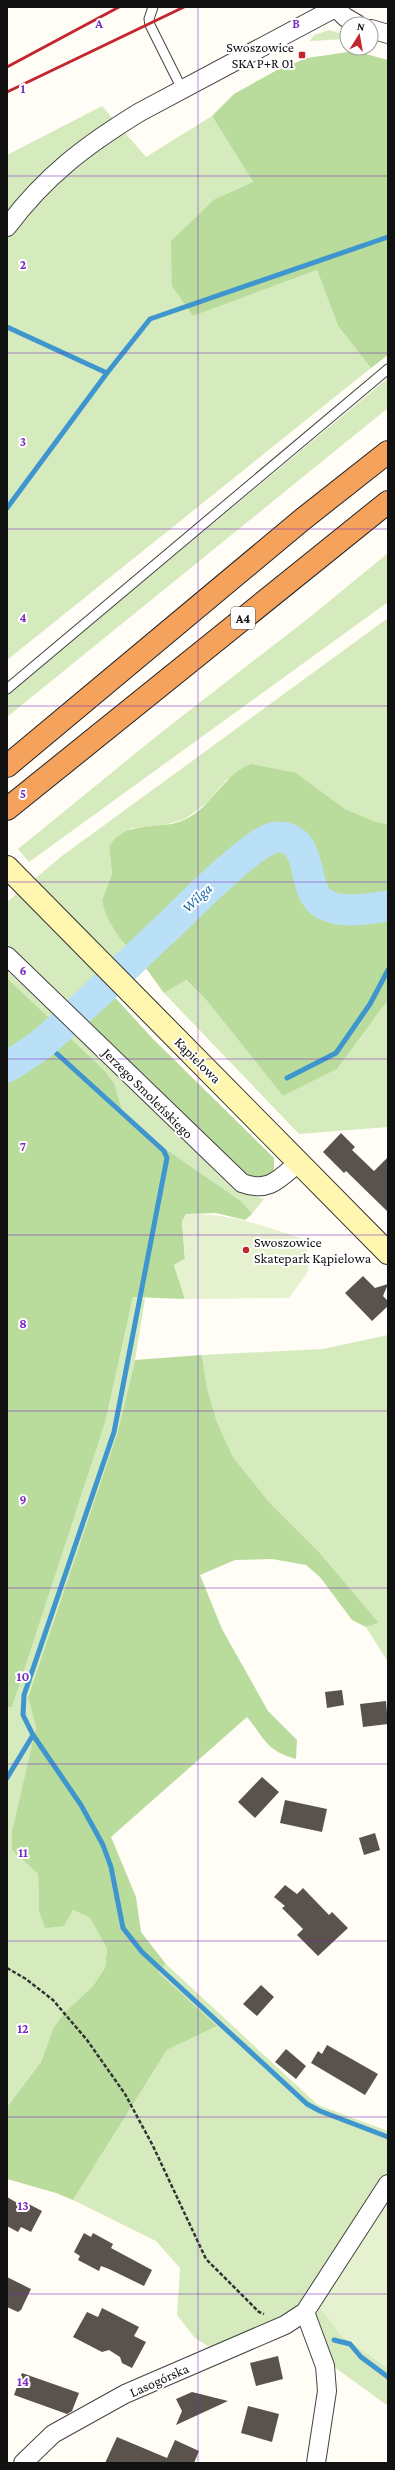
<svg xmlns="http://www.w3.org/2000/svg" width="395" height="2470" font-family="'Crimson Pro',serif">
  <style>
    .green { fill: #d5ebbd }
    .forest { fill: #b9dc9c }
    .pitch { fill: #e6f2cf }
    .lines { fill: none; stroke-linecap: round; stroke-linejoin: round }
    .stream { stroke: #3f96cf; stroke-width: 5 }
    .river { stroke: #b9e0f7; stroke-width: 31 }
    .building { fill: #5a524d }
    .lane-casing { stroke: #444; stroke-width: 11 }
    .street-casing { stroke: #444; stroke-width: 20 }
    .secondary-casing { stroke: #333; stroke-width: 24 }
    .highway-casing { stroke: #222; stroke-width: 24 }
    .path { stroke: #333; stroke-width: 2.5; stroke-dasharray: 4 2; stroke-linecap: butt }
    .lane { stroke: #fff; stroke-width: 9 }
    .street { stroke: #fff; stroke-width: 18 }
    .secondary { stroke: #fff6b0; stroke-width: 22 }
    .highway { stroke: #f5a25d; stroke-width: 22 }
    .rail { stroke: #c4262e; stroke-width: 3 }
    .grid { fill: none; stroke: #7b2cbf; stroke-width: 1; stroke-opacity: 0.55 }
    .poi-dot { fill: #c4262e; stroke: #fff; stroke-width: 1.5 }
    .labels { text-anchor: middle; stroke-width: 4; stroke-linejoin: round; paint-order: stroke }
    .shield { fill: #fff; stroke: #585858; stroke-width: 1 }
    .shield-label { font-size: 13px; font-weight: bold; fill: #111 }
    .poi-label { font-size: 14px; fill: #111; stroke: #fff; text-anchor: end }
    .street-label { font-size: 14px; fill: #111; stroke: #fff }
    .water-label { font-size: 15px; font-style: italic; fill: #1768a6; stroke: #fff }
    .grid-label { font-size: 13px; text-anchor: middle; font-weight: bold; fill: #7b2cbf; stroke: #fff; stroke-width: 4; stroke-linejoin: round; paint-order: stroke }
  </style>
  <rect width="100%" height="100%" fill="#fffdf5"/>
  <path class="green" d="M329,30L346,35V39L310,41L314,35Z
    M102,106L146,157L212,116L253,182L215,199L193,316L317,270L338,326L371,368L7,660V155Z
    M388,378V408L7,717V695Z
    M388,553V602L29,862L18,849L158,735L315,613Z
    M388,618V825C359,820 330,802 308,782L227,779L208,802L185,819L161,826L132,828L109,846L112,874L102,900L111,925L131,954L72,1006L7,943V902L62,856Z
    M7,971L102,1059L234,1190L264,1199L252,1214L241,1201L154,1141L122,1110L114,1083L105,1071L7,978Z
    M185,980L208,1002L283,1096L337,1069L388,1000V1127L299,1134L164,993Z
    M133,1297L145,1299L135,1360L118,1431L28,1696L36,1727L12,1831V1850L38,1874L39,1911L72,1910L90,1918L107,1949L105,1968L93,1986L64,2013L53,2029L41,2062L7,2107V1707L12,1706L105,1423Z
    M388,1335V1662L366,1627L379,1623L319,1552L269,1502L233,1457L217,1422L207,1388L202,1355L323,1349Z
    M166,1964L318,2105L388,2131V2173L302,2305L214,2350L195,2338L177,2315L180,2268L156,2241L73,2200L167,2050L217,2026L158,1972Z
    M320,2307L341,2335L388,2368V2406L333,2366L316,2315Z"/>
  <path class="forest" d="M355,51L388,60V355L371,368L338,326L317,270L193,316L172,286L171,241L215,199L253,182L212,116L234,94L277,70L307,58Z
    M251,764L296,773L345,809L373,821L388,825V1000L337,1069L283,1096L208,1002L186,980L164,993C156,983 150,972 141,963C124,944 107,926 102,900L112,874L109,846C129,818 155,832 184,820C212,808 222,775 251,764Z
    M7,978L105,1071L114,1083L122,1110L154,1141L241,1201L252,1214L245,1220L216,1213L186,1214L182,1222L185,1259L174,1265L185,1299L133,1297L105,1423L12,1707H7Z
    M100,981L153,1039L274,1158V1173L264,1178L245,1176L72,1006Z
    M202,1355L207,1388L217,1422L233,1457L269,1502L319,1552L379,1623L366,1627L352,1620L320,1577L306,1565L272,1559L235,1560L200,1575L222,1629L268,1711L297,1740L296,1759C265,1750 266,1740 247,1717L111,1837L136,1897L141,1932L166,1964L158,1972L217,2026L167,2050L73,2200L56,2193L7,2179V2107L41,2062L53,2029L64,2013L93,1986L105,1968L107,1949L90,1918L73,1910L64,1926L45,1928L39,1911L38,1874L12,1850V1831L36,1727L28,1697L118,1431L135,1360Z"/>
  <path class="pitch" d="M186,1214C232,1213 263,1226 307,1240L308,1272L289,1298L185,1299L174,1265L185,1259L182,1222Z
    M388,2198V2368L341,2335L320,2307L327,2291Z"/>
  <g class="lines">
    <path class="stream" d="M7,327L107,373
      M7,508L107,373L150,319L388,237
      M44,1042L164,1151L167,1158L114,1432L24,1695L23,1715L33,1735L81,1805L103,1845L111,1867L123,1928L142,1952L307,2104L320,2111L388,2137
      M287,1078L336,1053L370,1004L388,970
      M7,1778L33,1735
      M334,2340L350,2344L361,2357L388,2377"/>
    <path class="river" d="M7,1067C20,1059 33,1051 45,1041C89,1003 131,961 174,921C190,905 257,838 276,837C313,836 302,880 318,899C333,916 369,909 388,906"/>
  </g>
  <path class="building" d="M341,1133L355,1147L352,1150L374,1171L388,1157V1212L346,1171L344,1173L323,1152Z
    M363,1276L375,1288L388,1284L383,1296L388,1301V1306L372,1321L345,1293Z
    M342,1690L344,1705L327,1708L325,1692Z
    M386,1701L388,1724L363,1727L360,1704Z
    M262,1777L279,1792L255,1818L238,1802Z
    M285,1800L327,1809L322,1832L280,1823Z
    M375,1833L380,1850L364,1855L359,1838Z
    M285,1885L297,1894L303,1888L329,1915L332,1912L348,1928L318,1956L297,1935L303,1929L282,1908L285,1906L274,1897Z
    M261,1985L274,1997L257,2016L243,2004Z
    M327,2045L378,2074L365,2095L311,2063L318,2051L322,2054Z
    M286,2049L306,2066L296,2079L275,2062Z
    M7,2197L19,2204L21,2200L42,2211L31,2232L21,2227L18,2232L7,2226Z
    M84,2233L91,2237L93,2233L113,2244L111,2248L152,2270L144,2286L109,2269L101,2266L99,2271L78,2260L80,2256L74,2252Z
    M7,2277L31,2289L21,2310L18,2312L7,2307Z
    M102,2308L139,2327L134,2336L146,2342L132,2368L122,2363L120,2357L109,2350L102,2352L73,2337L87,2312L98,2317Z
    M278,2356L283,2379L256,2386L250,2363Z
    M22,2373L79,2393L72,2411L67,2414L14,2395Z
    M192,2392L228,2401L176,2425L182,2411L176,2399Z
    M248,2406L279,2414L272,2442L241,2433Z
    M117,2437L167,2458L175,2440L199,2451L194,2463H105Z"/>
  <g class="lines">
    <g class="lane-casing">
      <path id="lane" d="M153,7L149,19L150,25L182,89
        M7,689L388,369"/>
    </g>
    <g class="street-casing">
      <path id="street" d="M336,8L345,17L357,24
        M371,29L388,34
        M7,227C45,176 86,145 140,112L337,7
        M7,956L242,1183C269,1193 279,1179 299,1162
        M23,2463L53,2434L125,2394L285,2325L305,2312
        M316,2463L327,2391L325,2366L305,2312L388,2184"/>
    </g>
    <g class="secondary-casing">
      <path id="secondary" d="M7,867L388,1253"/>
    </g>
    <g class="highway-casing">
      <path id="highway" d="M7,766L303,519L388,452
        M7,809L388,502"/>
    </g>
    <path class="path" d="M7,1968L26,1979L53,2000L87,2040L125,2094L153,2146L206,2259L259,2312L264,2314"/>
    <use href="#lane" class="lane"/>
    <use href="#street" class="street"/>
    <use href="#secondary" class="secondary"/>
    <use href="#highway" class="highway"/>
    <path class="rail" d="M7,67L119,7
      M7,92L184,7"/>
  </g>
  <path class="grid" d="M198,7V2463M7,176H388M7,353H388M7,529H388M7,706H388M7,882H388M7,1059H388M7,1235H388M7,1411H388M7,1588H388M7,1764H388M7,1941H388M7,2117H388M7,2294H388"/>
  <g class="poi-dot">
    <rect x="298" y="51" width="8" height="8" rx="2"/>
    <circle cx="246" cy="1250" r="4"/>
  </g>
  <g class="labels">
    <rect class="shield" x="231" y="607" width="24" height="22" rx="3"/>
    <g class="shield-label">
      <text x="243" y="623">A4</text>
    </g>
    <g class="poi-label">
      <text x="294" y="52">Swoszowice<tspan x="294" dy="16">SKA P+R 01</tspan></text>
      <text x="254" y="1247" text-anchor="start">Swoszowice<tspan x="254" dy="16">Skatepark Kąpielowa</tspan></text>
    </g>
    <g class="street-label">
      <text transform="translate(198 1060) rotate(45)" y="5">Kąpielowa</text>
      <text transform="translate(148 1093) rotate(45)" y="5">Jerzego Smoleńskiego</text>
      <text transform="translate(159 2380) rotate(-24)" y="5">Lasogórska</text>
    </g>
    <g class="water-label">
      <text transform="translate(197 898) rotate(-43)" y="5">Wilga</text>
    </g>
  </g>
  <g class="grid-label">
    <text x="99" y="28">A</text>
    <text x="296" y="28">B</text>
    <text x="23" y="93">1</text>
    <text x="23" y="269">2</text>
    <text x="23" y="446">3</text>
    <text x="23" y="622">4</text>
    <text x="23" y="798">5</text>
    <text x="23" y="975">6</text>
    <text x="23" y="1151">7</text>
    <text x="23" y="1328">8</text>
    <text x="23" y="1504">9</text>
    <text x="23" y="1681">10</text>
    <text x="23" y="1857">11</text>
    <text x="23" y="2033">12</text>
    <text x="23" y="2210">13</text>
    <text x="23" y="2386">14</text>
  </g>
  <rect width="395" height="2470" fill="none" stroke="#111111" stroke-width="16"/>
  <g transform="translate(359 36) rotate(11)"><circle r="19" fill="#ffffff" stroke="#a0a0a0"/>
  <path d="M0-3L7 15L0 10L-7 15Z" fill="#c4262e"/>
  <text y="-6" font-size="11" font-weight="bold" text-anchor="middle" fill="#111111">N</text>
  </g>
</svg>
